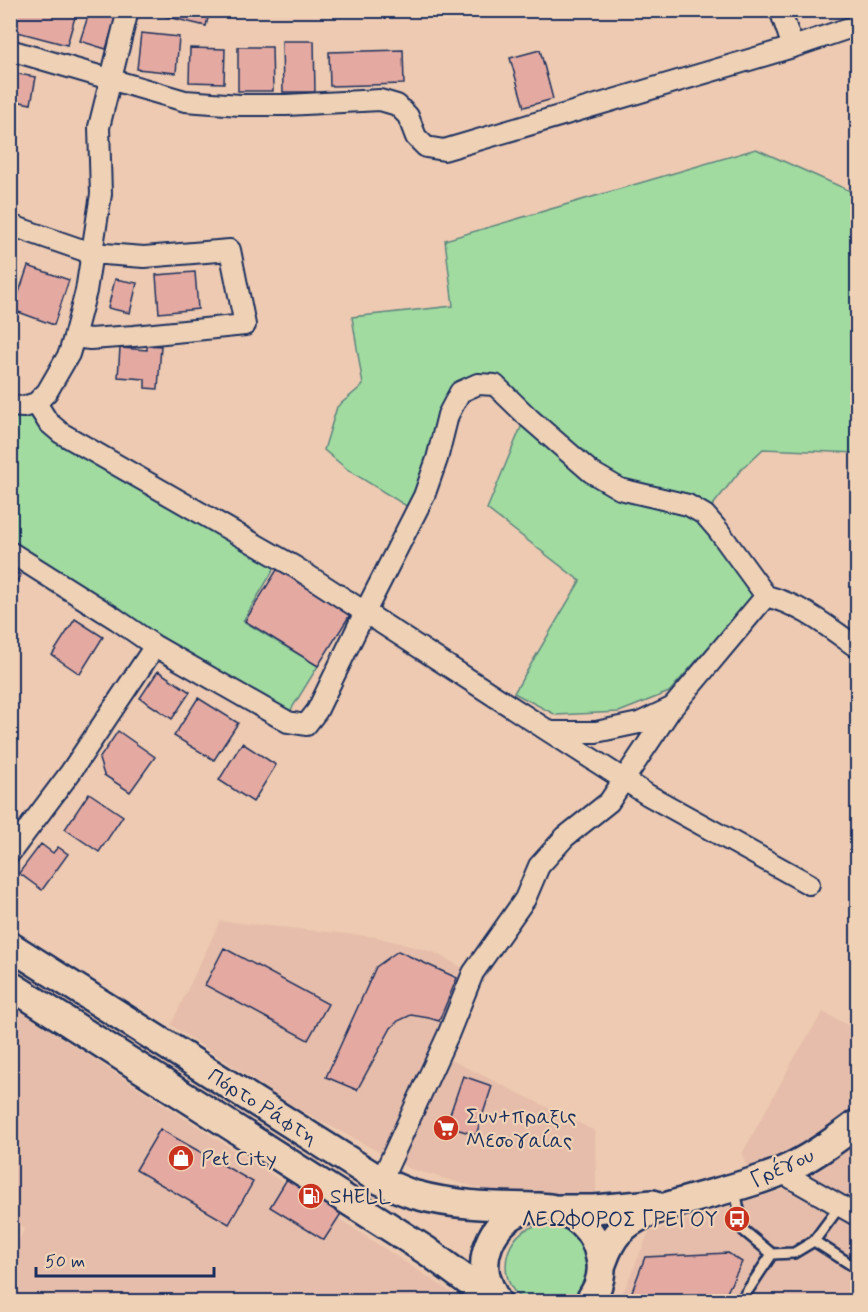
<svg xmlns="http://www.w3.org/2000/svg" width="868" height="1312" font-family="Mynerve,sans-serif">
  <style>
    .built { fill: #e6bdaa }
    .green { fill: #a1dba0; stroke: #5e857f; stroke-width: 1.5 }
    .building { fill: #e4aaa1; stroke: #1b2f5e; stroke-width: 1.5 }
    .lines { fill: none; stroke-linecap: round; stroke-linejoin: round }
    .lane-casing { stroke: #1b2f5e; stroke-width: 14 }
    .street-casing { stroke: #1b2f5e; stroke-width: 24 }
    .secondary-casing { stroke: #1b2f5e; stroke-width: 32 }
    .lane { stroke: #efd2b5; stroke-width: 9 }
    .street { stroke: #efd2b5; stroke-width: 20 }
    .secondary { stroke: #efd2b5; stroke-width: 27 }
    .labels { text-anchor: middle; stroke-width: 4.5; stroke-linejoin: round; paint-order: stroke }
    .street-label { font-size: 21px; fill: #1b2f5e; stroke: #efd2b5 }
    .poi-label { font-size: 21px; fill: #1b2f5e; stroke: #efd2b5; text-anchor: start }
  </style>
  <rect width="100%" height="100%" fill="#edcab1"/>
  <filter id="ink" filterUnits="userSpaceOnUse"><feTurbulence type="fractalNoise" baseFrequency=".0167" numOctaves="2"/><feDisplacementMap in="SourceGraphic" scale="12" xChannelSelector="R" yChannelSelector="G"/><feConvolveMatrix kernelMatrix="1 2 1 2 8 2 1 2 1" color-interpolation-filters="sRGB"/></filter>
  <g filter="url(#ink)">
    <path class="built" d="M220,921L376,937L433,952L467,970L433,1051L595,1131L596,1195L485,1190L411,1169L293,1106L171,1025Z
      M11,1005L465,1301H11L10,1258L25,1228L11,1220Z
      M823,1012L853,1028L857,1021V1110L774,1163L748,1170L742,1154L796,1055Z
      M857,1145V1301L619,1302L649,1232L794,1186Z"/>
    <path class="green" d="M756,149L857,194V453L763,449L740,471L705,515L760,588L669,692L619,712L556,715L514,693L580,581L487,509L524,420L473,382L416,512L348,470L324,450L337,407L363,385L352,317L453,306L445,240Z
      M11,405L277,564L243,621L318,666L289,713L11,547Z
      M547,1224C568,1227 581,1235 586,1256C588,1264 589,1271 586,1279C581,1294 571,1301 556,1301C548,1301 530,1304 524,1300C499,1285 501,1245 525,1230C532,1226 539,1225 547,1224Z"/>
    <path class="building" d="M10,10H77L67,45L10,30Z
      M90,10H111L117,13L106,49L80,41Z
      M166,10H210L206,26L164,16Z
      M141,33L179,37L176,73L137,69Z
      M282,41H314L315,92H283Z
      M238,47H272L273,91H238Z
      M190,48L225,49L224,83L189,82Z
      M403,50L404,84L330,86L329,52Z
      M540,50L553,99L524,107L510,58Z
      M12,73L36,77L31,104L10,100V83Z
      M28,266L69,280L54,325L13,310Z
      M195,272L198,309L159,313L156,275Z
      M115,279L137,283L130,313L108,308Z
      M147,345L161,346L158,389L145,388V379L118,377L120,348L147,350Z
      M280,565L353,610L318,666L245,621Z
      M10,569L21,575L10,593Z
      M75,619L103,637L80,674L52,655Z
      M158,671L190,692L172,719L140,698Z
      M198,698L238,723L214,760L174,736Z
      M118,731L155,757L130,792L104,775L99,759Z
      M242,743L276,765L253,802L219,780Z
      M89,793L123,816L99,852L65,829Z
      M41,844L53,853L58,847L68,854L42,890L19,873Z
      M224,948L328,1004L308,1040L205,985Z
      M398,951L457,978L439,1021L429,1018L411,1015L398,1021L391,1028L357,1090L326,1077L376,967Z
      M463,1076L492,1086L476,1135L446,1126Z
      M160,1129L253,1182L229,1224L136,1170Z
      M287,1179L342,1212L324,1240L270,1207Z
      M728,1253L742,1262L722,1302H628L645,1257Z"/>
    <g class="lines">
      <g class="lane-casing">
        <path id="lane" d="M735,1190L743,1230L772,1254L794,1253L814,1241L858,1269
          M814,1241L840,1206
          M740,1302L772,1254"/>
      </g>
      <g class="street-casing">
        <path id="street" d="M780,10L793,47
          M10,50L185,101L240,105H286L380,100L397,105L408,116L416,137L426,147L444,150L793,47L858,25
          M10,225L91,253L144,257L230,250L245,325L134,336L90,339L74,337
          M36,403L48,422L61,433L295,567L550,732H596L639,723L673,707L766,596C802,605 828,627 858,648
          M10,406L23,407L36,403L47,392L69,354L74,337L86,291L101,194L99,127L128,10
          M10,552L116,619L155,646
          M550,732L648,795L809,884
          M10,853L70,773L155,646L288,722L306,725L317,711L365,612L424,496L437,459L448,415L460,392L478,384L495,385L530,419L591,472L620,489L688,505L705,515L718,530L766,596
          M781,1172L858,1216
          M381,1181L448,1035L473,973L525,899L539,866L565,837L609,802L671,709"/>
      </g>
      <g class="secondary-casing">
        <path id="secondary" d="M10,946L381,1181C393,1186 404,1192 416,1195C455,1206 497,1206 537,1207
          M10,985L427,1251L496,1302
          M560,1209H594L653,1204
          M602,1264C606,1253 610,1241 619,1232C634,1216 655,1210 675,1204C710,1193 747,1186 780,1172C808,1160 834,1141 858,1123
          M497,1302C486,1282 480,1266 489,1244C511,1188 590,1199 600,1258C602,1266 601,1277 598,1285C596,1291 592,1296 589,1302"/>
      </g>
      <use href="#lane" class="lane"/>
      <use href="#street" class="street"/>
      <use href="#secondary" class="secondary"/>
    </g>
  </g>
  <defs>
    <g id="supermarket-disc" transform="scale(1.35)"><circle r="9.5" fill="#c8321e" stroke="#efd2b5"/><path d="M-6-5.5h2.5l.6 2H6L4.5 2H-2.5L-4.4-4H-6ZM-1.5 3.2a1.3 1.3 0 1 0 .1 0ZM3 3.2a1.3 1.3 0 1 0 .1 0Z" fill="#fff"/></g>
    <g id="shop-disc" transform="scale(1.35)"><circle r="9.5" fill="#c8321e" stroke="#efd2b5"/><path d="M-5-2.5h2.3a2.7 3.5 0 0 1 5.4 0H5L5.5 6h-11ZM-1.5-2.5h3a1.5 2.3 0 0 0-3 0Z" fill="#fff"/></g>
    <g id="fuel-disc" transform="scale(1.35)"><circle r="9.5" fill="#c8321e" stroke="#efd2b5"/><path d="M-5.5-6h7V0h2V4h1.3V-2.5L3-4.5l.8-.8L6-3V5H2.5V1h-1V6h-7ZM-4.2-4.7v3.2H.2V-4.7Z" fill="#fff"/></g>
    <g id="bus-disc" transform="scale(1.35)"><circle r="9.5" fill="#c8321e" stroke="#efd2b5"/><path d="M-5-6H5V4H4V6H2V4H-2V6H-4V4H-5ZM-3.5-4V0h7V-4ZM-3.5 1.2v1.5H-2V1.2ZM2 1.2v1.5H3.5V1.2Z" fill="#fff"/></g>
  </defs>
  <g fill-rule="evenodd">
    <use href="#supermarket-disc" x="446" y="1128"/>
    <use href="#shop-disc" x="181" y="1158"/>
    <use href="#fuel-disc" x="311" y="1196"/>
    <use href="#bus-disc" x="737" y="1219"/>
  </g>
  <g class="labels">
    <g class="street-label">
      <text transform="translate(263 1106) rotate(32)" y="7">Πόρτο Ράφτη</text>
      <text transform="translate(782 1167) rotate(-24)" y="7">Γρέγου</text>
    </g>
    <g class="poi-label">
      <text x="466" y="1123">Συν+πραξις<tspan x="466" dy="24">Μεσογαίας</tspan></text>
      <text x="201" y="1165">Pet City</text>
      <text x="330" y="1203">SHELL</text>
      <text x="718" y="1226" text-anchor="end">ΛΕΩΦΟΡΟΣ ΓΡΕΓΟΥ</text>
    </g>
  </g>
  <rect width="868" height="1312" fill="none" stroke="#efd2b5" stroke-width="36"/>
  <rect x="18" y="18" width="832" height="1276" fill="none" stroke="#1b2f5e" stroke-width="2" filter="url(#ink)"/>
  <path d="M36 1267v9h178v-9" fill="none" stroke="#1b2f5e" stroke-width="3"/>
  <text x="45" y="1267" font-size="18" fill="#1b2f5e" stroke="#efd2b5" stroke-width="4.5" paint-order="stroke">50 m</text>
</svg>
